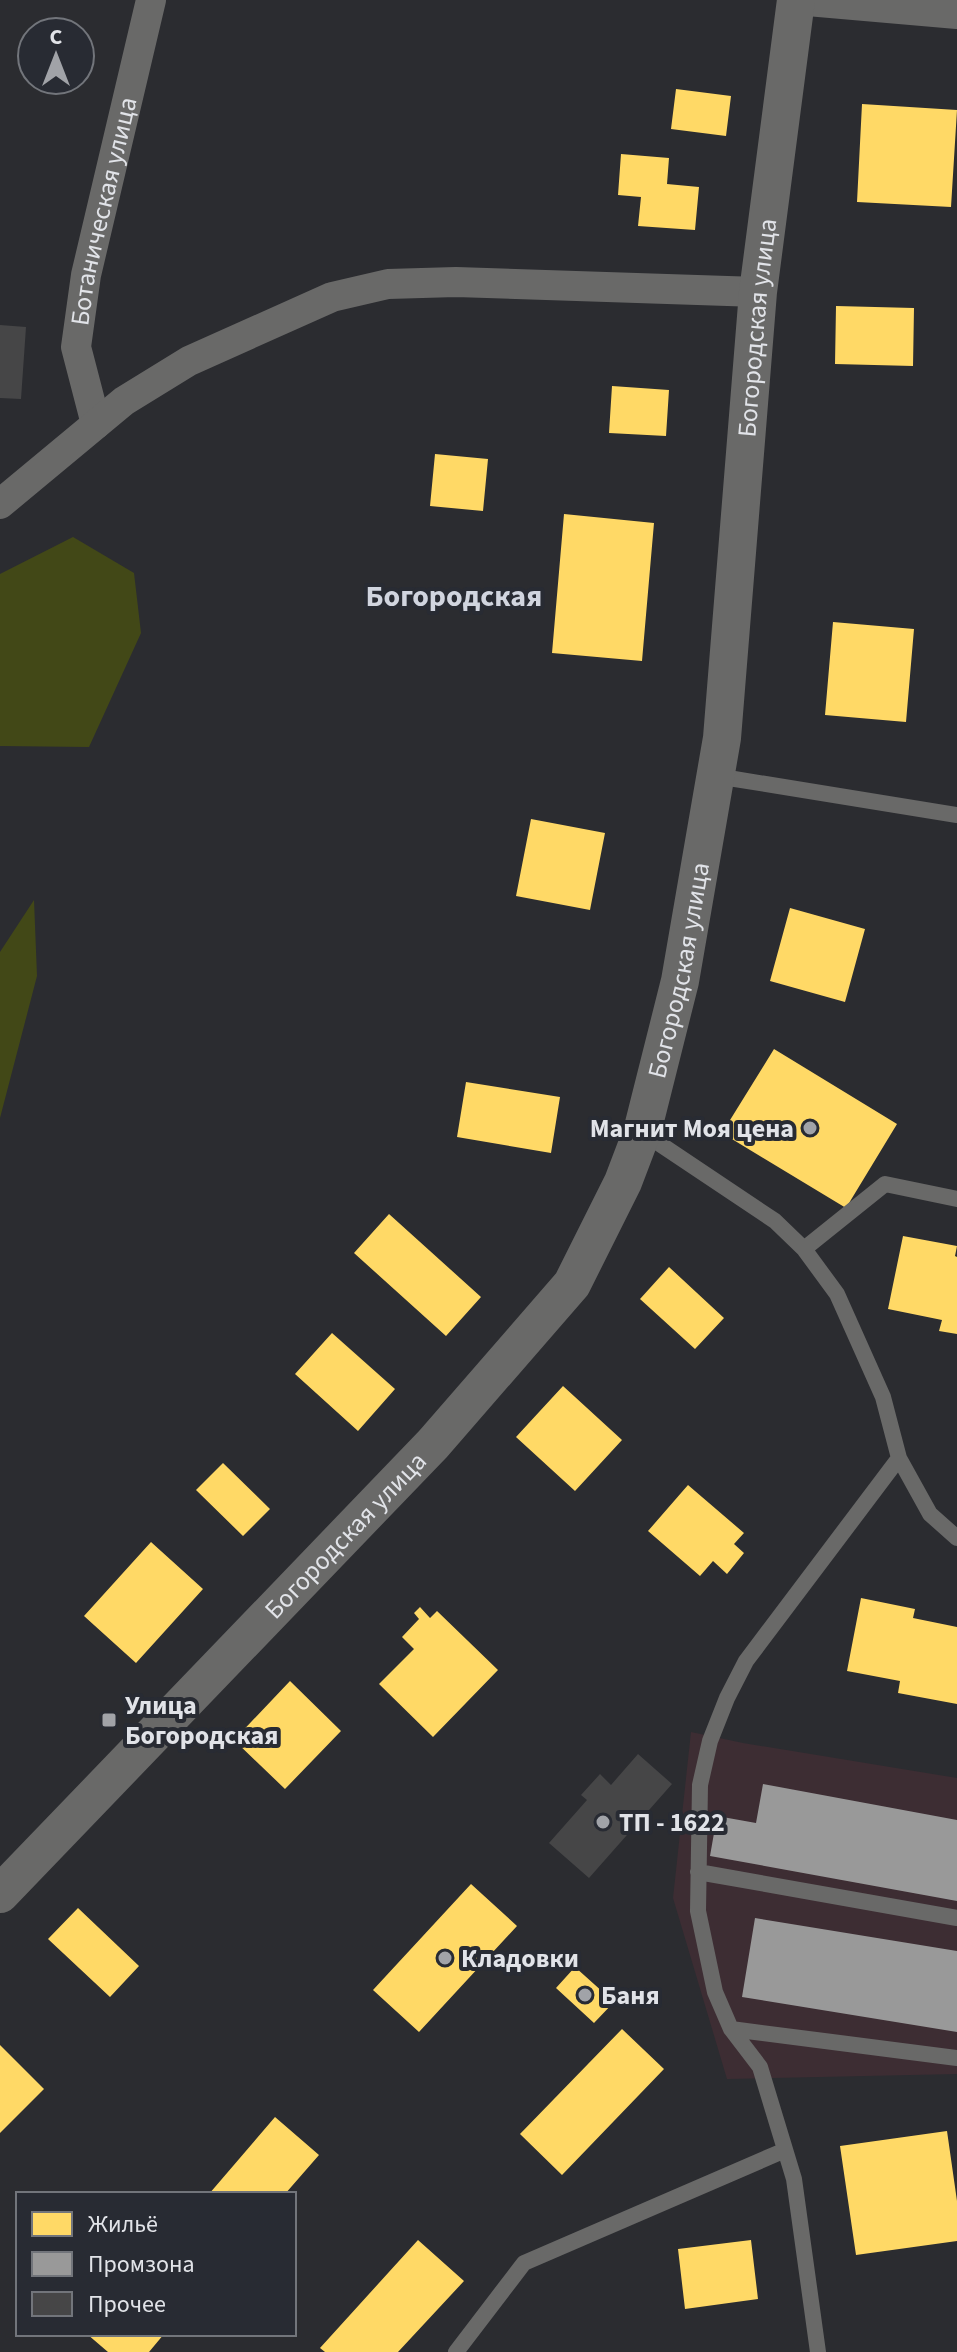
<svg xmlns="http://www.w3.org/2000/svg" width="957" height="2352" font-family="'Source Sans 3',sans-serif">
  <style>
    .industrial { fill: #3d2d33 }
    .green { fill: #424817 }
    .homes { fill: #ffd966 }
    .industry { fill: #999 }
    .building { fill: #464647 }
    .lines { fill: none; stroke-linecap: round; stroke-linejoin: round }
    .service { stroke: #696968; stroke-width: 16 }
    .minor { stroke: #696968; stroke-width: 30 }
    .tertiary { stroke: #696968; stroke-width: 38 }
    .poi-dot { fill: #a1a3a8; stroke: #282b33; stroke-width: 3 }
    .labels { text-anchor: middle; stroke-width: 8; stroke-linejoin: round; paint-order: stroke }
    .street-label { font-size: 26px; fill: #e1e3e8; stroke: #282b33 }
    .poi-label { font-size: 26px; font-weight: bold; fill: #e1e3e8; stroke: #282b33; text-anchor: start }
    .quarter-label { font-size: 30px; font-weight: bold; fill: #d1d5df; stroke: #282b33 }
  </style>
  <rect width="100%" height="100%" fill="#2b2c30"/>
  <path class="industrial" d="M691,1732L743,1743L957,1778V2074L727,2079L673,1898Z"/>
  <path class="green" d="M73,537L134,573L141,633L89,747L0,746V574Z
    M34,900L37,976L0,1118V952Z"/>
  <path class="homes" d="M676,89L731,96L726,136L671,129Z
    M862,104L957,110L951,207L857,202Z
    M621,154L669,158L667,184L699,187L695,230L638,226L641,197L618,195Z
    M836,306L914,308L913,366L835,364Z
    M612,386L669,390L666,436L609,433Z
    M435,454L488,459L483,511L430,506Z
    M564,514L654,523L642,661L552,653Z
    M833,622L914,629L906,722L825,715Z
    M531,819L605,833L590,910L516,896Z
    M790,908L865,929L845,1002L770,981Z
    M774,1049L897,1124L846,1208L722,1133Z
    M466,1082L560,1097L551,1153L457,1137Z
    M389,1214L481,1297L446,1336L354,1253Z
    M903,1236L957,1246L955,1256L957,1257V1334L939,1331L942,1320L888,1309Z
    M669,1267L724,1318L695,1349L640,1299Z
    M332,1333L395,1389L358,1431L295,1374Z
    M563,1386L622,1440L575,1491L516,1437Z
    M223,1463L270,1509L243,1536L196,1490Z
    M688,1485L744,1533L734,1544L744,1553L727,1574L713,1561L700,1576L648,1531Z
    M151,1542L203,1589L136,1663L84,1616Z
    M861,1598L915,1609L913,1618L957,1627V1704L898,1693L900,1681L847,1671Z
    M420,1607L430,1618L437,1611L498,1670L433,1737L379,1684L414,1649L402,1637L419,1619L414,1613Z
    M290,1681L341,1731L285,1789L234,1740Z
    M471,1884L517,1926L419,2032L373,1990Z
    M78,1908L139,1966L110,1997L48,1939Z
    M575,1967L614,2002L594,2023L556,1988Z
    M622,2029L664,2069L562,2175L520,2134Z
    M0,2045L44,2089L0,2133Z
    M275,2117L319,2155L285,2194H209Z
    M947,2131L957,2201V2241L856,2255L840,2146Z
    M418,2240L464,2281L398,2352H325L320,2348Z
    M751,2240L758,2299L685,2309L678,2249Z
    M87,2334H164L149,2352H108Z"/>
  <path class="industry" d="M763,1784L957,1820V1901L710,1856L717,1816L756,1823Z
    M755,1918L957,1951V2032L742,1997Z"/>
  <path class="building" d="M0,325L26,327L21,399L0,398Z
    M638,1754L672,1784L589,1878L549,1843L587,1800L581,1795L600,1774L611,1785Z"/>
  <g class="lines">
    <path class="service" d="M716,776L957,815
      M642,1132L775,1221L804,1249L837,1294L883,1397L899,1458L930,1514L957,1538
      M804,1249L885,1184L957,1199
      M698,1872L957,1918
      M731,2029L957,2058
      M456,2352L524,2263L783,2151
      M818,2352L794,2179L760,2067L731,2029L715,1992L698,1911L700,1785L710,1741L727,1698L746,1661L899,1458"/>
    <g class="minor">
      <path d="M796,0L957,14"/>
      <path id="s1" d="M96,424L76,347L86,275L151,0"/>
      <path d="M0,504L124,401L189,361L332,297L388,284L456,282L758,292"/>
    </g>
    <path class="tertiary" id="s2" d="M0,1894L433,1444L572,1284L623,1182L642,1132L680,981L722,738L758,292L796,0"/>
  </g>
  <g class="poi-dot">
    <circle cx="810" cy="1128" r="8"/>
    <rect x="101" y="1712" width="16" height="16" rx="4"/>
    <circle cx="603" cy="1822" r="8"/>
    <circle cx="445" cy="1958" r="8"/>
    <circle cx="585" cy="1995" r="8"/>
  </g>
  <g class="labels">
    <g class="street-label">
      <text dy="9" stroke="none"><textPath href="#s1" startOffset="218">Ботаническая улица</textPath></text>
      <text dy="9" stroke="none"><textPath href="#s2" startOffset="1818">Богородская улица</textPath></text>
      <text dy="9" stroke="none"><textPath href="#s2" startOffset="1170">Богородская улица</textPath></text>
      <text dy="9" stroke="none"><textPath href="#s2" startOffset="498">Богородская улица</textPath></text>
    </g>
    <g class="poi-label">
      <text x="794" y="1137" text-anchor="end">Магнит Моя цена</text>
      <text x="125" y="1714">Улица<tspan x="125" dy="30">Богородская</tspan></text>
      <text x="619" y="1831">ТП - 1622</text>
      <text x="461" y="1967">Кладовки</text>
      <text x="601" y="2004">Баня</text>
    </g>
    <g class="quarter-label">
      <text x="454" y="606">Богородская</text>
    </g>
  </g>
  <rect x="16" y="2192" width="280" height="144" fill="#282b33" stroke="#72757b" stroke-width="2"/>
  <rect x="32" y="2212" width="40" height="24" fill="#ffd966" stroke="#72757b" stroke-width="2"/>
  <text x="88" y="2232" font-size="24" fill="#e1e3e8">Жильё</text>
  <rect x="32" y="2252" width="40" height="24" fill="#999999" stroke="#72757b" stroke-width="2"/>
  <text x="88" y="2272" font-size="24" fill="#e1e3e8">Промзона</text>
  <rect x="32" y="2292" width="40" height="24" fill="#464647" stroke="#72757b" stroke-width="2"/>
  <text x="88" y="2312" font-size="24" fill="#e1e3e8">Прочее</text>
  <g transform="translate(56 56)"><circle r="38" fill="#282b33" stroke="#72757b" stroke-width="2"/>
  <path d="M0-6L14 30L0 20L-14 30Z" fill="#a1a3a8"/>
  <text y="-12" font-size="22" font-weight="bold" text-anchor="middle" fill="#e1e3e8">С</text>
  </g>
</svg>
